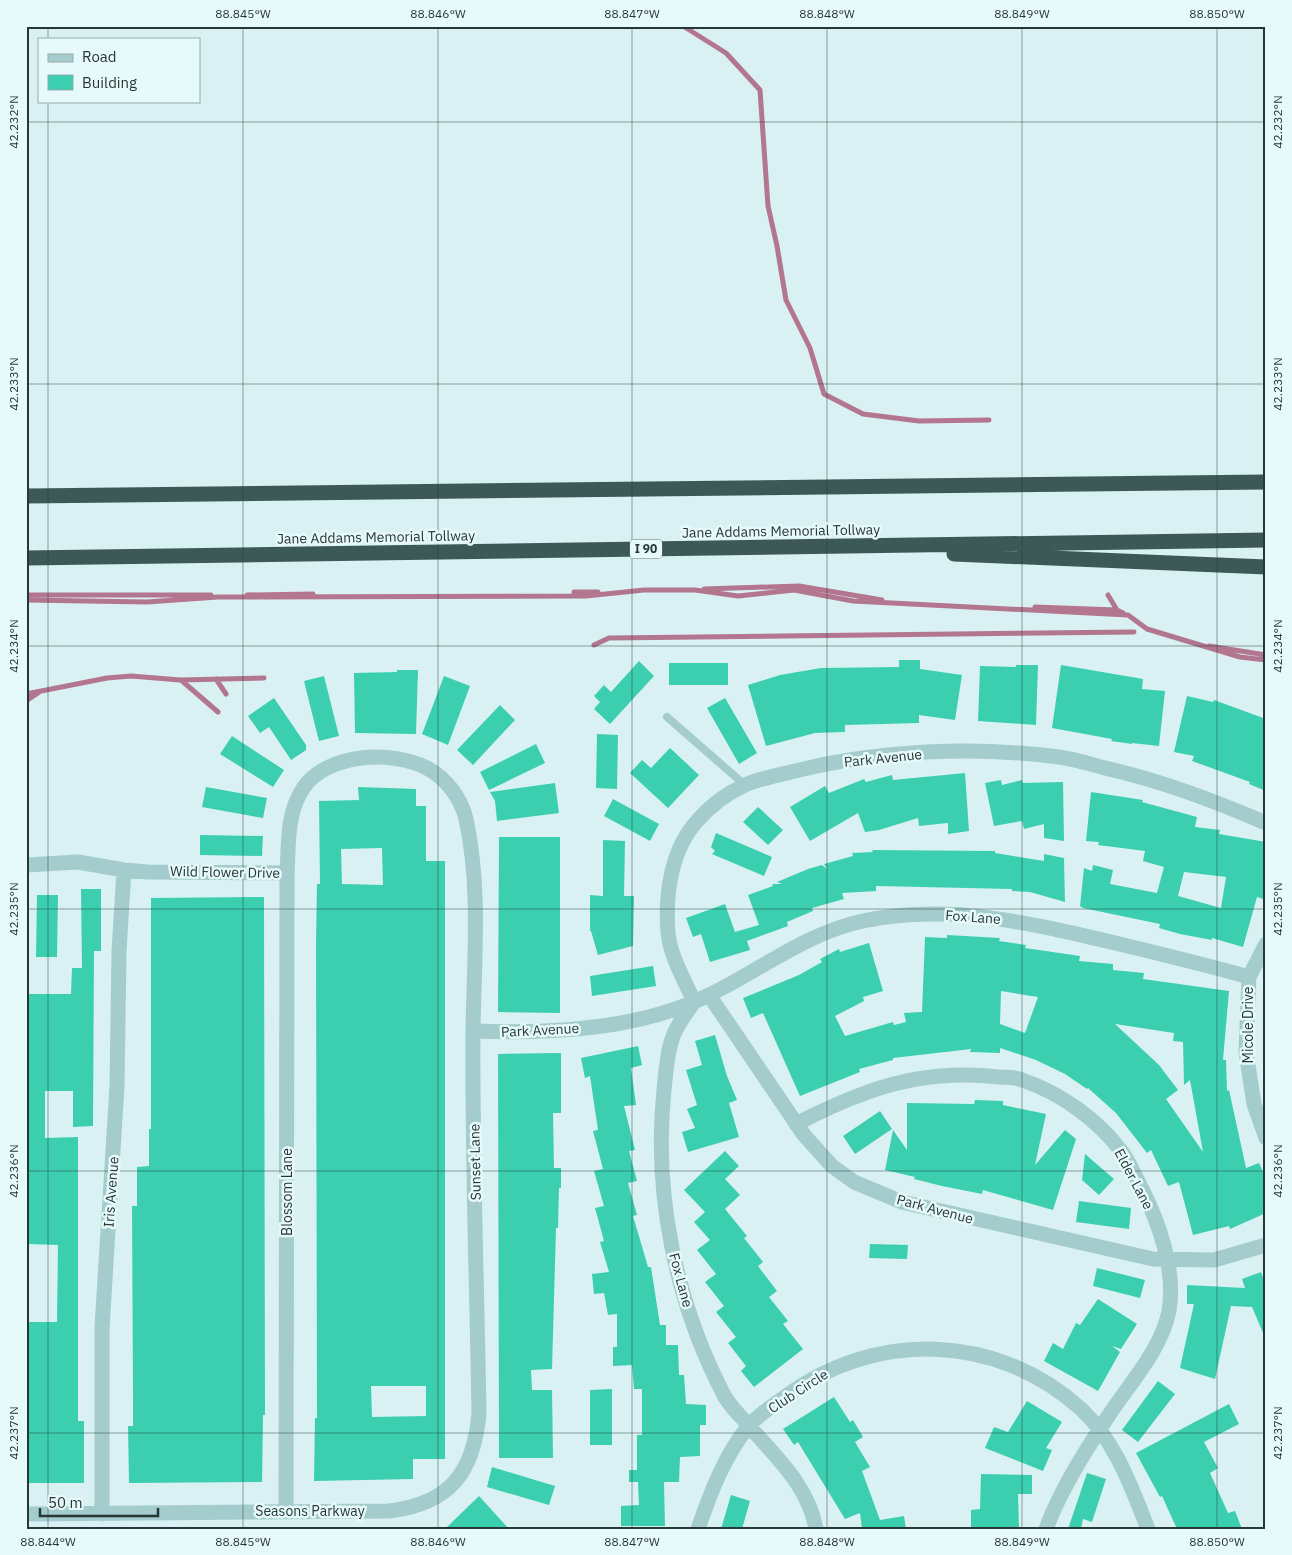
<svg xmlns="http://www.w3.org/2000/svg" width="1292" height="1555" font-family="'IBM Plex Sans',sans-serif">
  <style>
    .lines { fill: none; stroke-linecap: round; stroke-linejoin: round }
    .stream { stroke: #b3768f; stroke-width: 5 }
    .building { fill: #3bcfb0; fill-rule: evenodd }
    .lane { stroke: #a4cccc; stroke-width: 8 }
    .street { stroke: #a4cccc; stroke-width: 15 }
    .highway { stroke: #3d5955; stroke-width: 15 }
    .ticks { fill: none; stroke: #263735; stroke-width: 1; stroke-opacity: 0.45 }
    .labels { text-anchor: middle; stroke-width: 5; stroke-linejoin: round; paint-order: stroke }
    .shield { fill: #e6f9fb; stroke: #607170; stroke-width: 1 }
    .shield-label { font-size: 12px; font-weight: bold; fill: #263735 }
    .street-label { font-size: 14px; fill: #263735; stroke: #e6f9fb }
    .neatline { fill: none; stroke: #263735; stroke-width: 2 }
    .ticks-label { font-size: 12px; text-anchor: middle; fill: #263735 }
  </style>
  <rect width="100%" height="100%" fill="#d9f1f3"/>
  <g class="lines">
    <path class="stream" d="M683,26L726,53L760,90L768,206L777,246L786,300L810,348L824,394L863,414L919,421L989,420
      M704,589L799,586L882,600
      M574,592H598
      M26,595H211
      M247,595L313,594
      M1108,595L1117,610
      M26,600L147,602L218,597L586,596L644,590H695L738,596L794,590L853,601L1128,615L1147,629L1240,657L1266,660
      M1035,607L1117,610L1123,613
      M594,645L609,638L1134,632
      M1209,646L1266,655
      M216,679L226,694
      M181,680L218,712
      M26,694L107,678L131,676L180,680L264,678
      M26,701L38,693"/>
  </g>
  <path class="building" d="M899,660H920V669L962,675L955,720L919,715V723L845,725V732L815,733L766,746L748,685L780,675L821,668L899,667Z
    M639,661L654,676L610,724L594,709L600,702L594,696L604,685L611,692Z
    M669,663H728V685H669Z
    M1016,665H1038L1036,725L978,721L980,666L1016,667Z
    M1061,665L1143,679L1142,689L1165,691L1159,746L1132,743V744L1111,741L1112,739L1052,728Z
    M397,670H418L416,734L355,733L354,673L397,672Z
    M324,676L339,736L319,741L304,681Z
    M444,676L470,686L448,745L422,734Z
    M1187,696L1213,702L1214,700L1266,719V791L1249,784L1250,782L1192,761L1194,756L1174,752Z
    M274,698L306,745V750L291,760L269,727L260,733L248,716Z
    M725,698L757,753L739,764L707,708Z
    M500,705L515,720L473,765L457,750Z
    M597,734L618,735L617,789L596,788Z
    M232,736L284,770L273,787L220,754Z
    M536,744L545,763L489,790L480,772Z
    M670,748L699,775L668,808L630,773L642,760L651,768Z
    M965,773L969,831L948,834V823L919,826L918,818L879,830L865,832L858,813L810,841L790,807L825,786L829,793L864,779L866,782L892,775L893,780Z
    M1001,780L1002,785L1022,780L1023,783L1063,782L1064,841L1044,838V824L1024,829L1022,821L994,826L985,783Z
    M555,783L559,813L497,821L495,801L490,792Z
    M206,787L267,798L263,818L202,807Z
    M358,787L416,789V806H426V861H445V1459H413V1479L314,1481L315,1418H317L316,943L317,884H320L319,801L359,800ZM382,848L383,885L342,884L341,849ZM371,1386H426V1416L372,1417Z
    M1091,792L1143,800L1142,802L1197,817L1195,827L1220,830L1219,834L1266,842V900L1257,897L1243,947L1212,938V940L1180,934L1159,928L1160,924L1083,908L1080,906L1084,868L1092,871L1093,865L1113,870L1110,884L1157,893L1164,867L1143,861L1145,851L1098,845L1099,842L1086,841ZM1184,872L1226,877L1221,908L1178,896Z
    M613,799L659,824L650,841L604,816Z
    M758,807L783,830L768,845L743,822Z
    M716,833L772,857L764,876L712,854L715,851L711,847Z
    M200,835L263,836L262,856L200,855Z
    M499,837H560V1013L498,1012Z
    M603,840L625,841L624,896H634L633,946L598,955L591,931H590V895L603,896Z
    M872,850L995,851V853L1044,861V854L1064,858L1065,902L1030,892L1012,891V889L876,886V891L842,893L844,899L812,908L813,911L787,922L788,926L747,941L750,950L710,962L701,934L693,937L686,918L725,904L735,932L759,925L748,895L773,886L772,884H782L777,882L808,869L822,865L827,869L824,864L853,856L852,853L873,852Z
    M81,889H101V951H94L93,1126L73,1127V1091H45V1138L78,1137V1421H84V1483H26V1322H57L58,1245L26,1244V994H71L72,968H82Z
    M37,895H58L57,957H36Z
    M264,897L265,1415H263L262,1482L129,1483L128,1426H133V1396L132,1206H137V1167L149,1166V1129H151V898Z
    M947,935L1000,938L999,941L1026,945L1025,948L1080,956L1079,961L1113,964V970L1144,973L1143,979L1229,991L1223,1060H1226L1227,1091L1229,1090L1246,1168L1259,1163L1266,1178V1213L1230,1229L1229,1226L1193,1235L1179,1182L1168,1186L1151,1150L1147,1153L1116,1113L1088,1088L1087,1089L1065,1074L1036,1060L1000,1048V1053L970,1052L971,1049L893,1058V1060L859,1069L860,1072L800,1096L763,1013L751,1018L743,998L799,975L822,962L820,959L839,949L840,952L869,943L883,991L863,997L864,1001L835,1016L845,1036L893,1022L894,1025L906,1022L904,1013L922,1012L925,937L947,938ZM1001,991L1038,997L1025,1033L1000,1024ZM1115,1024L1174,1033L1173,1041L1183,1042L1184,1085L1190,1080L1203,1152L1166,1099L1178,1090L1159,1065Z
    M653,966L656,986L592,996L590,976Z
    M715,1035L727,1076L737,1100L729,1103L739,1137L688,1152L682,1132L695,1128L687,1109L697,1105L686,1070L702,1065L695,1041Z
    M638,1046L642,1065L631,1068L636,1105L624,1106L635,1150L629,1151L637,1181L628,1183L637,1215L633,1216L648,1267H651L660,1325H666V1345H678L679,1375H684L686,1404L706,1405V1425H700V1456L680,1457L679,1482H664L665,1526H621V1506L639,1505L638,1482H629V1470H637V1435H642V1389H634L632,1365L613,1366V1347H617V1314L608,1315L604,1293L594,1294L592,1274L609,1272L600,1242L604,1241L595,1208L604,1206L594,1171L603,1169L593,1131L598,1130L590,1076L585,1078L581,1058Z
    M561,1053V1113H553L554,1168H561V1188H559L558,1228H556L552,1369L531,1370L532,1390H552L553,1458H499L498,1054Z
    M975,1100L1003,1101V1105L1046,1114L1035,1165L1065,1130L1076,1139L1053,1210L983,1190L982,1194L942,1186L914,1179L915,1177L885,1170L893,1130L907,1150V1103L974,1104Z
    M880,1111L892,1129L855,1154L843,1136Z
    M725,1151L739,1166L725,1179L740,1195L725,1209L747,1236L744,1238L763,1262L758,1266L777,1291L769,1297L788,1321L783,1324L803,1349L754,1387L741,1371L746,1366L728,1343L736,1337L716,1312L724,1306L705,1282L716,1274L697,1250L710,1240L694,1222L705,1212L684,1190Z
    M1085,1154L1114,1179L1099,1195L1082,1180Z
    M1079,1201L1131,1208L1129,1229L1076,1222Z
    M870,1244L908,1245L907,1259L869,1258Z
    M1097,1268L1145,1280L1140,1298L1093,1286Z
    M1261,1272L1266,1286V1340L1252,1307L1231,1306L1215,1379L1180,1368L1194,1304H1187V1285L1245,1288L1242,1279Z
    M1098,1299L1137,1324L1121,1349L1112,1346L1120,1352L1098,1391L1044,1361L1053,1343L1063,1349L1076,1323L1080,1325Z
    M1158,1381L1175,1394L1138,1442L1122,1430Z
    M612,1389V1445H590V1390Z
    M834,1397L850,1422L853,1420L863,1437L855,1442L870,1467L862,1471L880,1520L904,1516L906,1529H862L860,1513L845,1519L798,1442L794,1445L783,1429Z
    M1027,1401L1062,1422L1046,1448L1052,1450L1043,1471L985,1448L994,1427L1008,1432Z
    M1229,1404L1239,1424L1204,1442L1218,1468L1210,1473L1228,1513L1235,1511L1242,1529H1177L1162,1496L1160,1497L1136,1453Z
    M492,1467L555,1486L549,1505L487,1487Z
    M1087,1473L1106,1479L1092,1522L1083,1519L1081,1529H1068Z
    M981,1474L1032,1475V1494H1018L1019,1527L971,1529V1510L980,1509Z
    M731,1495L750,1501L742,1529H721Z
    M479,1496L509,1529H445Z"/>
  <g class="lines">
    <path class="lane" d="M667,717L745,785"/>
    <path class="street" d="M26,865L78,862L124,870L148,872L287,873
      M1266,944L1249,977L1246,1052L1254,1104L1266,1138
      M709,995L804,1135L832,1166L854,1182L902,1202L1153,1259L1214,1260L1266,1245
      M473,1031C549,1034 638,1030 707,996C759,971 806,933 863,921C947,903 1030,923 1111,942C1157,953 1203,964 1249,977
      M796,1124C819,1112 843,1101 868,1092C910,1077 954,1072 999,1077C1006,1077 1015,1077 1022,1080C1061,1093 1098,1120 1122,1152C1130,1163 1135,1176 1141,1187C1159,1222 1176,1271 1169,1311C1162,1347 1133,1380 1113,1409C1089,1445 1061,1488 1046,1529
      M26,1514L389,1511C450,1504 474,1472 479,1413C477,1286 472,1158 473,1031C474,961 481,888 466,819C461,798 446,778 427,768C392,750 328,753 304,787C286,813 289,844 287,873L286,1511
      M102,1514V1328L117,1086L119,952L124,870
      M698,1529C710,1494 724,1457 747,1428C757,1415 773,1406 785,1397C875,1330 996,1333 1080,1408C1115,1440 1131,1486 1148,1529
      M816,1529C808,1483 772,1454 744,1420C737,1413 730,1405 725,1397C676,1304 653,1194 664,1090C666,1072 667,1050 674,1034C679,1022 687,1012 694,1002C685,980 670,957 668,932C665,894 671,849 698,820C710,806 728,793 745,785C761,778 779,775 795,771C879,750 973,746 1059,757C1074,759 1090,764 1105,768C1162,781 1212,800 1266,823"/>
    <path class="highway" d="M26,496L1266,482
      M954,554L1266,567
      M26,558L1266,540"/>
  </g>
  <path class="ticks" d="M48,26V39M243,26V1529M438,26V1529M632,26V1529M827,26V1529M1022,26V1529M1217,26V1529M48,101V1529M26,122H1266M26,384H1266M26,646H1266M26,909H1266M26,1171H1266M26,1433H1266"/>
  <g class="labels">
    <rect class="shield" x="630" y="539.5" width="32" height="19" rx="4"/>
    <g class="shield-label">
      <text x="646" y="553">I 90</text>
    </g>
    <g class="street-label">
      <text transform="translate(781 531) rotate(-1)" y="5">Jane Addams Memorial Tollway</text>
      <text transform="translate(376 537) rotate(-1)" y="5">Jane Addams Memorial Tollway</text>
      <text transform="translate(883 758) rotate(-6)" y="5">Park Avenue</text>
      <text transform="translate(225 872) rotate(1)" y="5">Wild Flower Drive</text>
      <text transform="translate(973 917) rotate(4)" y="5">Fox Lane</text>
      <text transform="translate(1248 1025) rotate(-90)" y="5">Micole Drive</text>
      <text transform="translate(540 1030) rotate(-3)" y="5">Park Avenue</text>
      <text transform="translate(475 1162) rotate(-91)" y="5">Sunset Lane</text>
      <text transform="translate(1134 1179) rotate(62)" y="5">Elder Lane</text>
      <text transform="translate(111 1192) rotate(-86)" y="5">Iris Avenue</text>
      <text transform="translate(287 1192) rotate(-90)" y="5">Blossom Lane</text>
      <text transform="translate(935 1209) rotate(15)" y="5">Park Avenue</text>
      <text transform="translate(681 1280) rotate(75)" y="5">Fox Lane</text>
      <text transform="translate(798 1391) rotate(-33)" y="5">Club Circle</text>
      <text x="310" y="1516">Seasons Parkway</text>
    </g>
  </g>
  <rect width="1292" height="1555" fill="none" stroke="#e6f9fb" stroke-width="55"/>
  <rect x="38" y="38" width="162" height="65" fill="#e6f9fb" stroke="#99abac"/>
  <rect x="48" y="54" width="25" height="8" fill="#a4cccc" stroke="#99abac"/>
  <text x="82" y="62" font-size="15" fill="#263735">Road</text>
  <rect x="48" y="75" width="25" height="15" fill="#3bcfb0" stroke="#99abac"/>
  <text x="82" y="88" font-size="15" fill="#263735">Building</text>
  <path d="M40 1508v8h118v-8" fill="none" stroke="#263735" stroke-width="2.5"/>
  <text x="48" y="1508" font-size="15" fill="#263735" stroke="#e6f9fb" stroke-width="4" paint-order="stroke">50 m</text>
  <rect x="28" y="28" width="1236" height="1500" class="neatline"/>
  <g class="ticks-label">
    <text x="243" y="18">88.845°W</text>
    <text x="438" y="18">88.846°W</text>
    <text x="632" y="18">88.847°W</text>
    <text x="827" y="18">88.848°W</text>
    <text x="1022" y="18">88.849°W</text>
    <text x="1217" y="18">88.850°W</text>
    <text transform="translate(1278 122) rotate(-90)" y="4">42.232°N</text>
    <text transform="translate(14 122) rotate(-90)" y="4">42.232°N</text>
    <text transform="translate(1278 384) rotate(-90)" y="4">42.233°N</text>
    <text transform="translate(14 384) rotate(-90)" y="4">42.233°N</text>
    <text transform="translate(1278 646) rotate(-90)" y="4">42.234°N</text>
    <text transform="translate(14 646) rotate(-90)" y="4">42.234°N</text>
    <text transform="translate(1278 909) rotate(-90)" y="4">42.235°N</text>
    <text transform="translate(14 909) rotate(-90)" y="4">42.235°N</text>
    <text transform="translate(1278 1171) rotate(-90)" y="4">42.236°N</text>
    <text transform="translate(14 1171) rotate(-90)" y="4">42.236°N</text>
    <text transform="translate(14 1433) rotate(-90)" y="4">42.237°N</text>
    <text transform="translate(1278 1433) rotate(-90)" y="4">42.237°N</text>
    <text x="48" y="1546">88.844°W</text>
    <text x="243" y="1546">88.845°W</text>
    <text x="438" y="1546">88.846°W</text>
    <text x="632" y="1546">88.847°W</text>
    <text x="827" y="1546">88.848°W</text>
    <text x="1022" y="1546">88.849°W</text>
    <text x="1217" y="1546">88.850°W</text>
  </g>
</svg>
